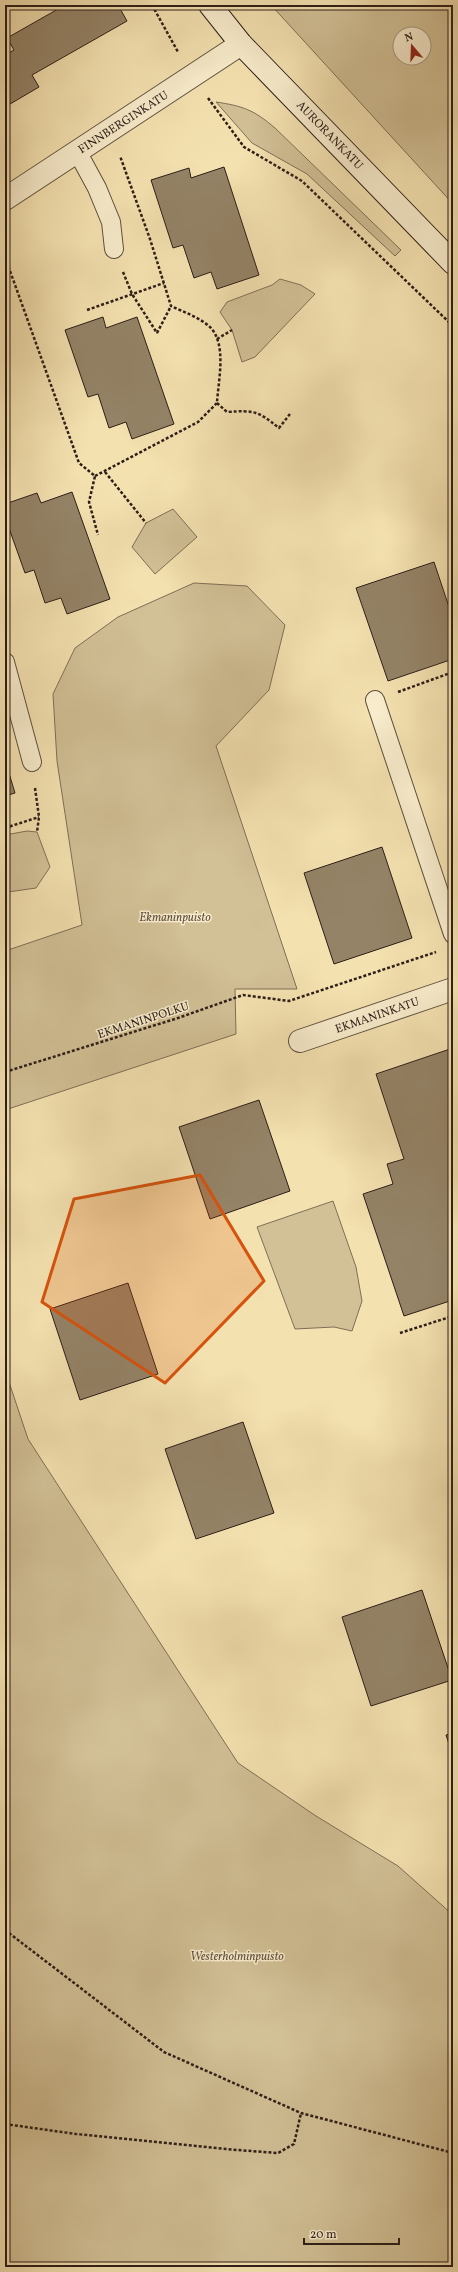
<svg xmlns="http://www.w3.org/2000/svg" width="458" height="2272" font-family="Vollkorn,serif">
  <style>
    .green { fill: #d2c096; stroke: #7f6f57; fill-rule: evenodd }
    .building { fill: #948367; stroke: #2c1e18 }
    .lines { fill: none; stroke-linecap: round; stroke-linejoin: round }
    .lane-casing { stroke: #5e4f3e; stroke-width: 20 }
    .street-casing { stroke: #5e4f3e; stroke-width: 24 }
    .secondary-casing { stroke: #2c1e18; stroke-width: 24 }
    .path { stroke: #2c1e18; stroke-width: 2.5; stroke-dasharray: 3 2; stroke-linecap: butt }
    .lane { stroke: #f8eccc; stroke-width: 18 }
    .street { stroke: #f8eccc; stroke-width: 22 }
    .secondary { stroke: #f8eccc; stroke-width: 22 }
    .marked { fill: #d5530d; fill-opacity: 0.2; stroke: #d5530d; stroke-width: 3; stroke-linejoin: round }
    .labels { text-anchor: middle; stroke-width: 3; stroke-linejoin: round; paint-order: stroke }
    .street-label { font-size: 12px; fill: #2c1e18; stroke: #f8eccc }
    .park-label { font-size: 12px; font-style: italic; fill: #5e4f3e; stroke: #f8eccc }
  </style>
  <rect width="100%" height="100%" fill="#f4e1b0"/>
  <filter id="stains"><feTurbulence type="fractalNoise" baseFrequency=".005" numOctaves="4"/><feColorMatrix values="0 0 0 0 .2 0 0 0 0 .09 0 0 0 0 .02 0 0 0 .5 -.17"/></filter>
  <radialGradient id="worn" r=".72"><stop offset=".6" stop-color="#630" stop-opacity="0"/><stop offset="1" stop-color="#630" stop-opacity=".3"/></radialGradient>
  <path class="green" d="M271,5H453V204ZM400,34H424V58H400Z
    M216,102C243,106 254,110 275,128L401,250L395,256L307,174L252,143Z
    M280,279L301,285L315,294L255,357L242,362L232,330L220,312L227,302L272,285Z
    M173,509L197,537L155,574L132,547L146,523Z
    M194,583L247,586L285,625L269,690L216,746L297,989H235L236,1034L5,1110V951L82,925L57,761L53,694L75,648L118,617Z
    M27,831L37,832L50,867L36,888L8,892L5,890V835Z
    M333,1201L356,1267L362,1301L352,1331L334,1327L295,1329L257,1227Z
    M5,1370L28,1439L238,1763L316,1816L398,1866L453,1915V2267H5Z"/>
  <path class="building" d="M65,5H118L127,21L32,75L39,87L5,107V55L14,50L7,38Z
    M224,167L259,275L217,289L211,272L194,278L183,245L173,248L151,180L189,168L191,178Z
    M103,317L106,328L137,317L174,424L132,439L126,422L109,428L98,394L88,397L65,330Z
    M72,492L110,599L67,614L61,598L45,603L34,570L25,573L5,517V504L37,493L41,503Z
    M434,562L453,619V659L388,681L356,588Z
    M5,760L15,793L5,796Z
    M382,847L412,938L334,964L304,873Z
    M453,1048V1300L404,1316L363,1194L393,1184L387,1164L404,1159L376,1074Z
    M259,1100L290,1191L210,1219L179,1127Z
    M128,1283L158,1374L80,1400L50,1309Z
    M243,1422L274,1513L196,1539L165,1449Z
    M422,1590L452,1680L371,1706L342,1617Z
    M453,1733V1756L446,1735Z"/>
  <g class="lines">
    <g class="lane-casing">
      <path id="lane" d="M78,153L97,188L111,222L114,249
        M5,662L32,762
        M375,700L453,934"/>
    </g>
    <g class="street-casing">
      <path id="street" d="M5,199L241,44
        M300,1041L453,989"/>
    </g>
    <g class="secondary-casing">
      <path id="secondary" d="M210,5L241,44L453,263"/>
    </g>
    <path class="path" d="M152,5L178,52
      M5,7L7,5
      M208,98L244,147L302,181L453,326
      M5,257L79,463L95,476L89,502L98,535
      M123,272L132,294L157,333
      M87,310L164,283
      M157,333L171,306
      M217,339L232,330
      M217,403L227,412C254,410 258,411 279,428L290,414
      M105,472L146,523
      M95,476L198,422L217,403C218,382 227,346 211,328C201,318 184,312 171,306L150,239L120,156
      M398,692L453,672
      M35,788L39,817L37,832
      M5,828L39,817
      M5,1072L178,1018L243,995L289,1001L436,952
      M400,1333L453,1316
      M5,1930L164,2052L301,2113L453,2153
      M5,2124L76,2134L237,2150L278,2153L294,2144L301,2113"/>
    <use href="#lane" class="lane"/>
    <use href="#street" class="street"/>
    <use href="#secondary" class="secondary"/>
  </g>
  <path class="marked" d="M200,1175L264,1281L165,1383L42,1302L74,1199Z"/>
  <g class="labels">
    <g class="street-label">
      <text transform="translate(123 122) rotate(-33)" y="4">FINNBERGINKATU</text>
      <text transform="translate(330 135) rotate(46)" y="4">AURORANKATU</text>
      <text transform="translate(377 1015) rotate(-19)" y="4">EKMANINKATU</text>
      <text transform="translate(143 1020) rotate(-18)" y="4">EKMANINPOLKU</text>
    </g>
    <g class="park-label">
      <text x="175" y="921">Ekmaninpuisto</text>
      <text x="237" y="1960">Westerholminpuisto</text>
    </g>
  </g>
  <rect width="458" height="2272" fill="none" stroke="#f4e1b0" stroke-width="20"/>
  <rect x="6" y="6" width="446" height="2260" fill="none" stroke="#2c1e18" stroke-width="2"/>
  <rect x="10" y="10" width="438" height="2252" fill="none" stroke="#2c1e18"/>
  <g transform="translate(412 46) rotate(341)"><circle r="19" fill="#f8eccc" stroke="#a69a84"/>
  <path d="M0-3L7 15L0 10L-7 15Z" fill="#8f2418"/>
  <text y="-6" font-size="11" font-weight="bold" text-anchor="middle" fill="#2c1e18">N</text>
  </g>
  <path d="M304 2238v6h95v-6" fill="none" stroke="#2c1e18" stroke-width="2"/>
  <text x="310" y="2238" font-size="12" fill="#2c1e18" stroke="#f8eccc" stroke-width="3" paint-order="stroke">20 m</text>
  <rect width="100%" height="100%" filter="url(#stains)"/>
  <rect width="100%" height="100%" fill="url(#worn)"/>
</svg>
